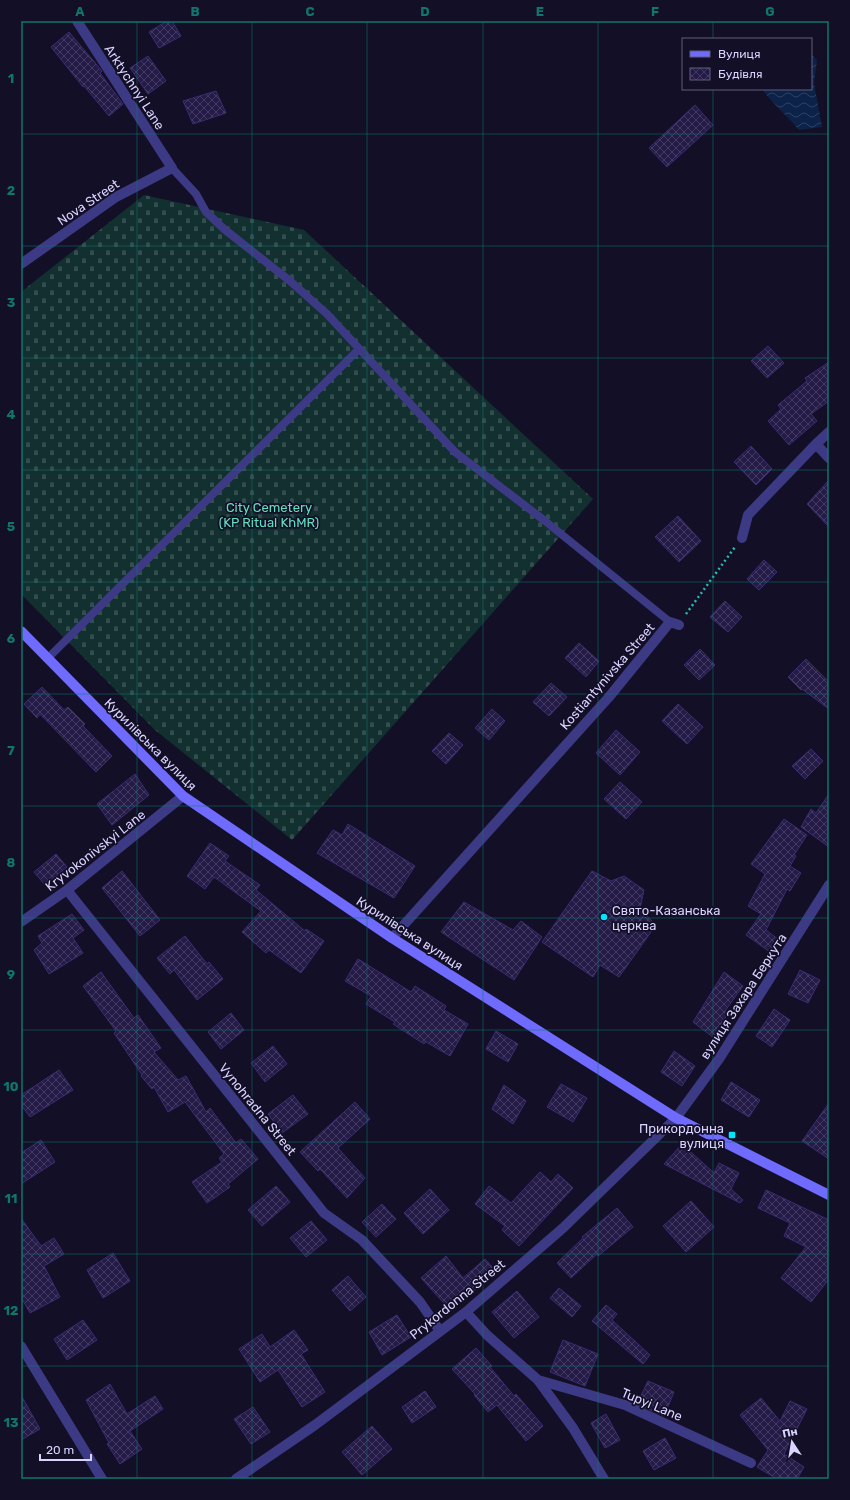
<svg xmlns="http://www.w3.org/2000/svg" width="850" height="1500" font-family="Rubik,sans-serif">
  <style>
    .cemetery { fill: url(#cemetery-stones) }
    .water { fill: url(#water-waves) }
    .building { fill: url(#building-cross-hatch); stroke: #3b2d73 }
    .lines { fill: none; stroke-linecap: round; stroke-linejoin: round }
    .path { stroke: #2fb8b0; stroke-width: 2.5; stroke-dasharray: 2 3; stroke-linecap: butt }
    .lane { stroke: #3d3a85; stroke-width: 8 }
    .street { stroke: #3d3a85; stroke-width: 10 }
    .secondary { stroke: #6f6bff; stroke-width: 10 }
    .grid { fill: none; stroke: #0f766e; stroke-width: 1; stroke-opacity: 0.55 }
    .poi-dot { fill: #00e5ff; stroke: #130f26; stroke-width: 1.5 }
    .labels { text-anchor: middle; stroke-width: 3.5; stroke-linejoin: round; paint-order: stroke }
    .street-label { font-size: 13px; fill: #d9d4ff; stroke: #130f26 }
    .park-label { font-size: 13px; fill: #5fe0c0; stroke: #130f26 }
    .poi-label { font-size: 13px; fill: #d9d4ff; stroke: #130f26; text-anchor: start }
    .neatline { fill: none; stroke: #0f766e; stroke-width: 1.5 }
    .grid-label { font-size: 13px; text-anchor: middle; font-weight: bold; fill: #0f766e }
  </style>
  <defs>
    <pattern id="cemetery-stones" width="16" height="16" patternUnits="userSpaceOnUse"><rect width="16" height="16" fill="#12302f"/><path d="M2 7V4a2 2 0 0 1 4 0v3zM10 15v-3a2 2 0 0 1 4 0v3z" fill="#344d4e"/></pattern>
    <pattern id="water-waves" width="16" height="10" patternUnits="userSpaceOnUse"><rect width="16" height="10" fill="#0c2248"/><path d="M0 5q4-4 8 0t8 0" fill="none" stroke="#2f4163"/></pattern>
    <pattern id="building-cross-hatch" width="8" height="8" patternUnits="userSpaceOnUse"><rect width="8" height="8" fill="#241b47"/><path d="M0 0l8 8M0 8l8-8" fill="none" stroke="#433b63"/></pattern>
  </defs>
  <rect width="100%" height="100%" fill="#130f26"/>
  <path class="cemetery" d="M144,195L304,230L593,499L292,840L155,730L21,594V292Z"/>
  <path class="water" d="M811,54L817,60L814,83L822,127L799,130C787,116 773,104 762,89H811Z"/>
  <path class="building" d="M167,21H172L181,36L159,48L149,32Z
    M69,32L102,71L100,73L123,104L109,116L84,86L83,87L51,47Z
    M148,56L166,81L148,94L130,68Z
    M216,91L226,113L193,124L183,101Z
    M695,105L713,125L667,167L649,148Z
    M768,346L784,363L767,378L751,361Z
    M829,362V401L811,414L817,421L789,445L768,421L781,409L778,405L807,381L805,378Z
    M751,446L772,469L756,485L734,462Z
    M829,480V527L807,504Z
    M678,516L701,541L679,562L655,537Z
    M764,560L777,572L759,590L747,579Z
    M725,601L742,617L728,632L710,617Z
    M579,643L599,661L586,677L565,658Z
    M700,649L715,665L699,680L684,665Z
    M806,659L829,682V709L802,689L801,690L788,677Z
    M551,683L567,697L549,716L533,702Z
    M42,687L64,710L68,707L85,724L83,726L112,756L96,772L40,714L37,718L24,704Z
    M678,704L703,727L687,744L662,721Z
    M492,709L505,721L489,740L475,728Z
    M616,730L640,752L620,775L596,753Z
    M449,733L463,745L446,764L432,751Z
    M811,749L823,761L805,779L792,766Z
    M135,774L149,795L112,825L97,804Z
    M620,782L642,802L626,819L604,799Z
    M829,794V847L801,827L811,809L816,813Z
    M784,819L807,835L794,855L796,856L790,866L801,873L790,891L787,889L766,930L779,940L770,952L746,935L761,914L748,906L765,874L751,864Z
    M348,824L415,866L394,898L317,853L333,830L342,835Z
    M210,843L229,856L225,861L260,885L256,890L305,931L306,929L324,941L301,973L269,950L266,953L242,932L261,911L214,877L205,889L187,876Z
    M56,854L67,867L45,885L34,872Z
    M122,871L160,920L140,936L102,888Z
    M592,871L611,881L624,876L644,890L640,909L656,925L619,977L600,965L593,977L542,942Z
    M464,902L513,930L521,921L542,937L514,980L441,932Z
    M72,914L84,930L73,938L83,953L49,974L34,950L42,943L38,936Z
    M185,936L207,964L209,962L223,979L197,1000L174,970L170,974L157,958Z
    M358,959L411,992L415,986L446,1006L444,1010L468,1024L450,1056L426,1042L424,1044L393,1024L395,1022L366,1004L371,996L345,981Z
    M800,970L820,980L808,1003L788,994Z
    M101,972L134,1018L138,1015L161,1048L154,1052L178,1080L186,1076L206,1112L210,1108L236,1143L241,1139L258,1159L228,1184L230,1187L207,1203L192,1182L222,1162L219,1158L224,1154L185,1102L168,1112L154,1087L152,1089L141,1076L142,1075L114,1033L116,1031L83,986Z
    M724,972L743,986L725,1011L728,1013L714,1038L693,1022Z
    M774,1009L790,1020L772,1047L756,1036Z
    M231,1013L244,1030L221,1049L208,1032Z
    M496,1031L518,1044L508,1062L486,1049Z
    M273,1046L287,1064L265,1082L251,1063Z
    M674,1051L695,1066L682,1086L661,1072Z
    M59,1070L73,1090L30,1117L21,1105V1095Z
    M731,1082L760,1100L749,1117L721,1100Z
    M561,1084L587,1098L573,1122L547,1107Z
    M504,1085L526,1101L513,1124L492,1109Z
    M293,1095L308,1114L282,1133L268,1114Z
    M355,1102L370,1119L338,1148L365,1178L347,1198L320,1169L318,1171L300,1152Z
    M829,1103V1159L802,1141Z
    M41,1140L55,1162L21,1184V1153Z
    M682,1144L714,1173L719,1163L739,1173L731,1189L743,1200L740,1203L664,1164Z
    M540,1172L551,1182L558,1174L573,1188L519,1246L502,1230L505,1226L475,1204L489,1186L511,1203Z
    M276,1186L290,1202L262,1226L248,1210Z
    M430,1189L449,1210L423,1234L404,1213Z
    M766,1190L829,1220V1279L811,1302L781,1278L806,1247L784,1236L790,1223L758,1208Z
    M691,1201L714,1227L686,1252L663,1226Z
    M382,1204L396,1219L376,1237L362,1222Z
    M617,1208L633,1227L598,1256L597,1254L571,1278L557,1263L583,1238L582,1237Z
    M21,1218L41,1246L54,1238L64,1254L44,1266L60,1297L30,1313L21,1297Z
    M311,1221L327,1240L306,1257L290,1238Z
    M113,1253L130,1281L103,1298L87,1270Z
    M446,1256L463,1278L485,1259L496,1271L451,1311L421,1278Z
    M348,1276L366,1297L350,1311L332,1290Z
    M559,1288L581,1306L572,1317L550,1298Z
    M517,1291L539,1317L514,1338L492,1312Z
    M606,1305L617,1314L612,1320L650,1355L643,1364L592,1321Z
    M397,1315L411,1337L382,1355L369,1332Z
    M83,1320L97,1340L67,1360L54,1339Z
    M294,1330L308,1350L301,1354L325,1392L302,1407L278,1370L260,1382L239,1349L262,1334L270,1347Z
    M563,1340L598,1354L585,1386L550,1372Z
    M476,1348L492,1366L490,1367L514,1396L516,1394L543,1426L526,1441L497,1405L488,1412L474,1395L475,1394L452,1369Z
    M648,1381L674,1392L664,1416L637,1404Z
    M110,1384L127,1414L155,1396L163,1409L130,1431L142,1449L120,1464L107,1444L109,1443L86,1400Z
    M425,1391L436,1407L412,1423L402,1407Z
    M21,1395L40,1429L21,1440Z
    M761,1398L780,1421L790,1401L807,1409L784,1454L804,1467L797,1479H777L757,1467L768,1450L740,1415Z
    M253,1407L270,1432L251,1444L234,1419Z
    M606,1414L620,1440L605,1448L591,1423Z
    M372,1426L392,1449L362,1475L342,1452Z
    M665,1438L676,1458L654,1470L643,1451Z"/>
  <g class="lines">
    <path class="path" d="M686,614L735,547"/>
    <path class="lane" d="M172,168L196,194L206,212L224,229L290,281L327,314L455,452L545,521L670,622
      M47,659L359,349"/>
    <path class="street" d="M21,264L116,197L172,168L77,21
      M816,444L829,458
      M742,538L748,515L816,444L829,432
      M67,890L324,1213L362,1240L420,1302L440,1331
      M21,922L67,890L183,796
      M392,938L609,697L670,622L679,625
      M466,1312L487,1335L538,1380L573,1428L604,1479
      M21,1346L102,1479
      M538,1380L625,1405L751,1463
      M236,1479L315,1425L466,1312L563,1228L676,1118L719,1059L829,885"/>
    <path class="secondary" d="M21,631L183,796L392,938L676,1118L829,1195"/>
  </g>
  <path class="grid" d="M137,21V1479M252,21V1479M367,21V1479M483,21V1479M598,21V1479M713,21V39M713,89V1479M21,134H829M21,246H829M21,358H829M21,470H829M21,582H829M21,694H829M21,806H829M21,918H829M21,1030H829M21,1142H829M21,1254H829M21,1366H829"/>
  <g class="poi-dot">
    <circle cx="604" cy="917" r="4"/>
    <rect x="728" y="1131" width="8" height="8" rx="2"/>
  </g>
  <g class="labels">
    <g class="street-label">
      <text transform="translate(135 87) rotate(57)" y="5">Arktychnyi Lane</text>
      <text transform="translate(88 202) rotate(-34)" y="5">Nova Street</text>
      <text transform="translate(607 676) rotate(-49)" y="5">Kostiantynivska Street</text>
      <text transform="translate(151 744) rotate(45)" y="5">Курилівська вулиця</text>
      <text transform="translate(95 850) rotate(-38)" y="5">Kryvokonivskyi Lane</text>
      <text transform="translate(410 933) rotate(33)" y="5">Курилівська вулиця</text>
      <text transform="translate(743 996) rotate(-57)" y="5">вулиця Захара Беркута</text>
      <text transform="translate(258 1109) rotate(51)" y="5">Vynohradna Street</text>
      <text transform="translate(457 1299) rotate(-39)" y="5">Prykordonna Street</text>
      <text transform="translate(652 1404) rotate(23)" y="5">Tupyi Lane</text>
    </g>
    <g class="park-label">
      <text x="269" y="512">City Cemetery<tspan x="269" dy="15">(KP Ritual KhMR)</tspan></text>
    </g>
    <g class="poi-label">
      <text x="612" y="915">Свято-Казанська<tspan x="612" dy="15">церква</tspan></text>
      <text x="724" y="1133" text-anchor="end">Прикордонна<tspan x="724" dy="15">вулиця</tspan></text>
    </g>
  </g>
  <rect width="850" height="1500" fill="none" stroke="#130f26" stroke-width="44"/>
  <rect x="682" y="38" width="130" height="52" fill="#130f26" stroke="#625e7d"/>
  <rect x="690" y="51" width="20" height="6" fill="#6f6bff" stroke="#625e7d"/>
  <text x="718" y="58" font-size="12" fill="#d9d4ff">Вулиця</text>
  <rect x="690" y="68" width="20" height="12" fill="url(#building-cross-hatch)" stroke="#625e7d"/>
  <text x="718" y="78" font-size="12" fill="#d9d4ff">Будівля</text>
  <g transform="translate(792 1442) rotate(348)" stroke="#130f26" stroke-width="3" paint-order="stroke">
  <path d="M0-3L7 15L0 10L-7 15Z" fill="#d9d4ff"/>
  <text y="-6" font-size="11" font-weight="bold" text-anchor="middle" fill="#d9d4ff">Пн</text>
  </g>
  <path d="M40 1454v6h51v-6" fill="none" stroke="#d9d4ff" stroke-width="2"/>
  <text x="46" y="1454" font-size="12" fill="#d9d4ff" stroke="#130f26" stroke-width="3" paint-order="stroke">20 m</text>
  <rect x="22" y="22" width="806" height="1456" class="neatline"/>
  <g class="grid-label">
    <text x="80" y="16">A</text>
    <text x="195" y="16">B</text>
    <text x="310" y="16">C</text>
    <text x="425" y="16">D</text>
    <text x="540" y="16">E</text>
    <text x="655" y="16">F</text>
    <text x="770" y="16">G</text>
    <text x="11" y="83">1</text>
    <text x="11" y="195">2</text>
    <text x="11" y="307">3</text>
    <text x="11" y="419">4</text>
    <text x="11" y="531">5</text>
    <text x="11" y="643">6</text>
    <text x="11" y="755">7</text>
    <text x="11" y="867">8</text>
    <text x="11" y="979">9</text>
    <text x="11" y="1091">10</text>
    <text x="11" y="1203">11</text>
    <text x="11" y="1315">12</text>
    <text x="11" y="1427">13</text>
  </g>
</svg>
